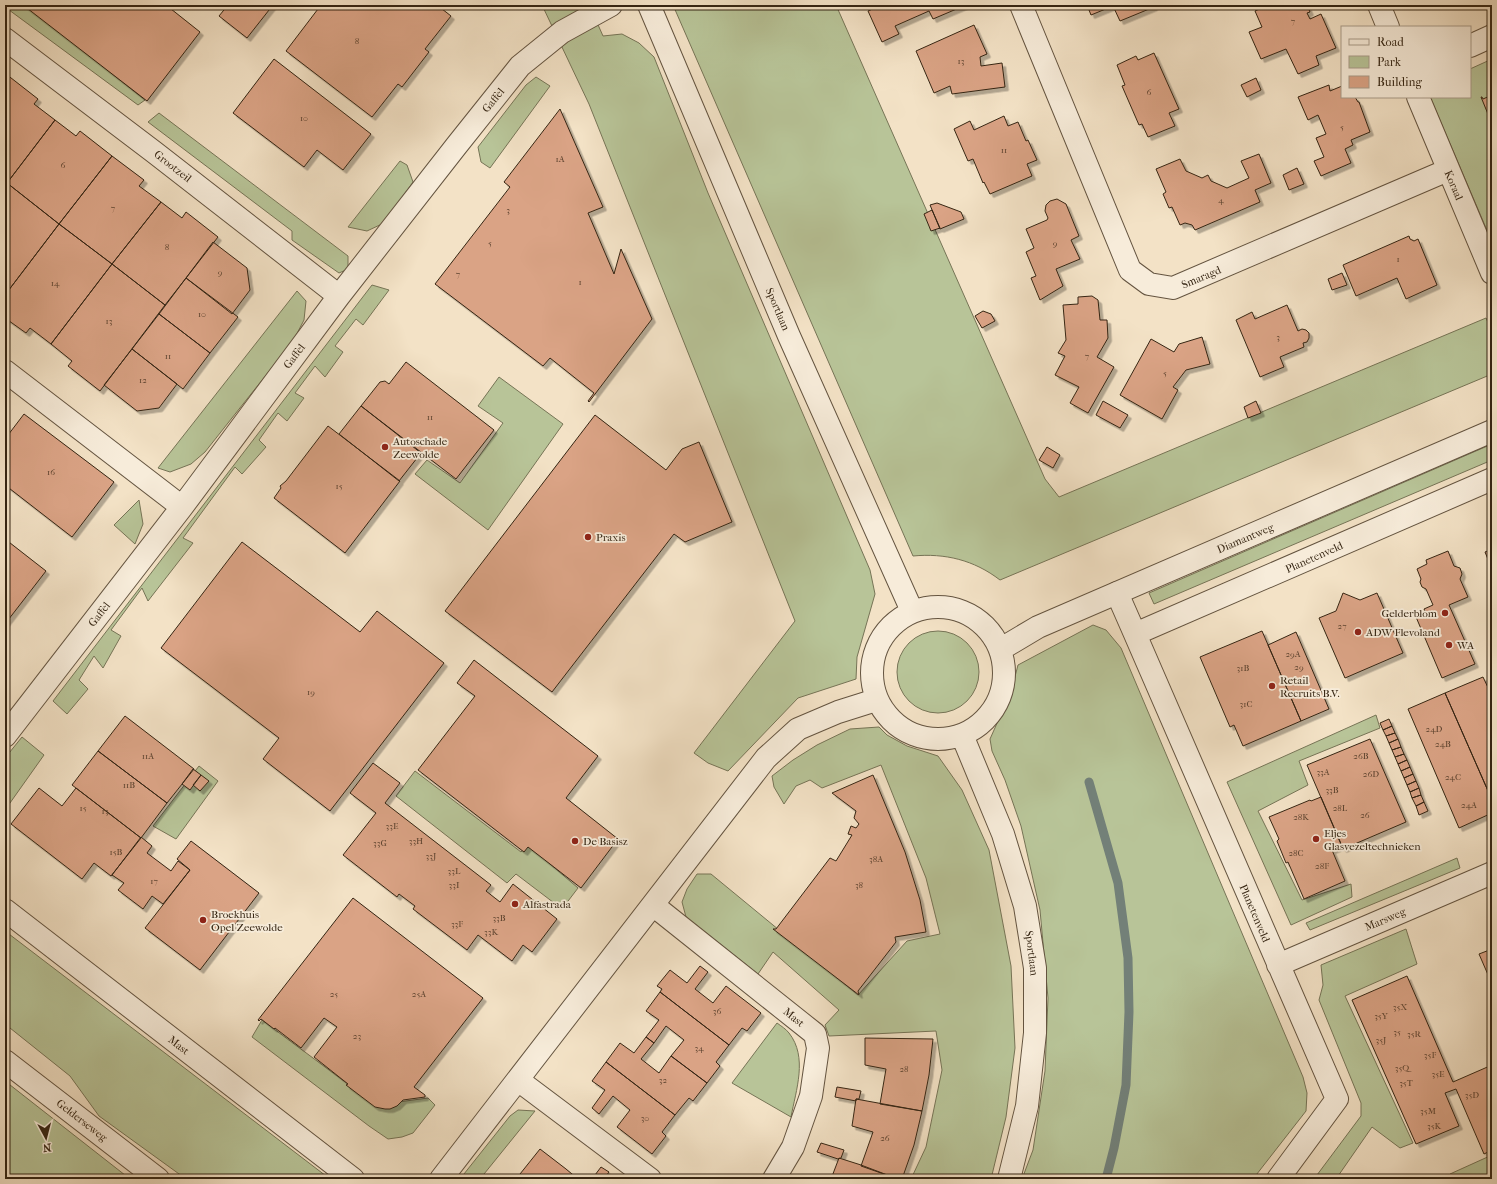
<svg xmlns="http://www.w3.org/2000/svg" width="1497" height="1184" font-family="'IM FELL French Canon',serif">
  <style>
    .green { fill: #b8c498; stroke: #767456 }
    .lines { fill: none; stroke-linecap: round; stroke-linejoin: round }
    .stream { stroke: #738078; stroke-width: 9 }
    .building { fill: #daa385; stroke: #352513; filter: url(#shadow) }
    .minor-casing { stroke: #645440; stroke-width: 24 }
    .tertiary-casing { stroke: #645440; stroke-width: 24 }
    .minor { stroke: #f7ecda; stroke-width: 22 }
    .tertiary { stroke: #f7ecda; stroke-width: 22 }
    .poi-dot { fill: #8f2418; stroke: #f7ecda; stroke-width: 1.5 }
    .labels { text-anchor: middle; stroke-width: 3.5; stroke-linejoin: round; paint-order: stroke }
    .number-label { font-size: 9px; fill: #5e4430 }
    .street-label { font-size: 11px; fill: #352513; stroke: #f7ecda }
    .poi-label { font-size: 11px; fill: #352513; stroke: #f7ecda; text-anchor: start }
  </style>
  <defs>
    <filter id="shadow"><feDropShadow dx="3.5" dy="3.5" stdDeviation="0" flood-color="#0004"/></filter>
  </defs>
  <rect width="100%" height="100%" fill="#f3e2c6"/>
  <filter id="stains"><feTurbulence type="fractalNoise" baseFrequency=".005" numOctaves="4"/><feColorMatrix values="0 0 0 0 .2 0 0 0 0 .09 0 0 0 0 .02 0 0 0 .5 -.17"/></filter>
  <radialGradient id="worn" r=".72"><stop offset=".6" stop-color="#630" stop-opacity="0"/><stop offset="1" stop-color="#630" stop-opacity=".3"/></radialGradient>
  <path class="green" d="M5,5H26L145,100L138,105L5,7Z
    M542,5H594L591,9L603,36L622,34L639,43L654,57L708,193L870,570L875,594L857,657L856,679L798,698L728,771L708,763L694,753L795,621L589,104Z
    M673,5H836L1045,479L1059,497L1486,318L1492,331V374L1000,580C974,560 945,553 913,556Z
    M1492,59V242L1430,97H1470V69Z
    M536,77L550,86L490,168L481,162L478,147L526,85Z
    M159,113L348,256V269L339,273L292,240V231L148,122Z
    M400,161L407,165L413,182L384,223L367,231L348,227Z
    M372,285L389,290L363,325L356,319L335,346L343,352L325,377L315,366L295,393L304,398L287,421L278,413L259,440L266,447L242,474L235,467L183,538L193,543L148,601L142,588L111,630L121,636L103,668L94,656L79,680L88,689L67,714L53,701Z
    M297,291L306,301L304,320L293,341L205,452L191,464L170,472L158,468Z
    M499,377L563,424L488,530L415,474L427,460L460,483L503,423L478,406Z
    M1492,444V460L1154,604L1149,593Z
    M139,500L143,524L135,544L114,525Z
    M1093,625L1106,630L1121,648L1303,1077L1307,1093L1306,1111L1253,1179H1022L1033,1150L1045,1071L1048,998L1040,910L1021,826L1005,780L992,751L990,739L1011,692L1018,665Z
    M897 672a41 41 0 1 1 82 0a41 41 0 1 1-82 0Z
    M1376,715L1380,728L1299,761L1308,785L1258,811L1302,900L1351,884L1352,897L1291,925L1227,782Z
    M879,727L887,735L907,746L938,756L962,790L989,850L1011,966L1015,1048L1006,1117L991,1179H911L926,1147L942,1070L936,1031L829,1036L825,1025L839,1010L773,952L758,974L686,917L682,902L687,889L697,874H711L858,995L907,941L940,934L926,878L881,765L822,788L810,780L796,786L784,804L774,787L772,776L793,760L817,745L850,729Z
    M22,737L44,755L5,810V758Z
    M199,766L218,781L176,839L153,826Z
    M415,771L521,852L527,844L578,888L562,909L516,874L507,883L396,796Z
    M1457,858L1460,868L1310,930L1306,923Z
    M1406,929L1417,964L1345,996L1413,1143L1400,1148L1372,1127L1336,1179H1314L1361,1116V1103L1319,1000L1323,985L1321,965Z
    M5,931L330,1179H186L99,1116L70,1076L5,1024Z
    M262,1020L376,1105L428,1098L435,1105L413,1133L402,1137L388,1139L369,1126L252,1037Z
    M777,1023C781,1026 786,1029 789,1033C808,1057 796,1090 791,1117L732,1083Z
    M5,1081L130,1179H5Z
    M518,1110L535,1111L480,1179H460L510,1116Z
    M1492,1155V1179H1452L1450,1174Z"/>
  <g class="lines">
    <path class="stream" d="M1089,782L1118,883L1128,958L1129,1012L1126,1085L1114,1148L1106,1179"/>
  </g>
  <path class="building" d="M23,5H166L200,32L147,101Z
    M228,5H273L247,38L219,16Z
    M321,5H437L451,16L425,49L429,52L402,87L398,84L372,117L286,51Z
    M882,5H966L933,19L929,11L895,26L899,34L882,42L868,11Z
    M1087,5H1154V7L1120,21L1113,6L1091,15Z
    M1268,5H1307L1310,12L1307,13L1310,19L1321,14L1336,48L1316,56L1319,65L1298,74L1286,49L1261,59L1249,32L1262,27L1255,11Z
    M974,25L987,54L980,57L981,66L1002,63L1005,87L952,94L950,86L934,93L916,51Z
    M1154,53L1179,109L1169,113L1175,126L1148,137L1142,124L1139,125L1122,86L1125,85L1117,65L1136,56L1138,60Z
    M274,59L371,134L343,170L317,150L304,167L233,113Z
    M6,74L38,99L34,104L55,120L7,183L5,182Z
    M1256,78L1261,90L1247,97L1241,85Z
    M1329,85L1330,91L1342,86V97H1355L1358,102H1359L1370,132L1351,140L1353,145L1345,149L1351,163L1321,176L1314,161L1324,157L1316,138L1326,134L1318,115L1308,120L1298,97Z
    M1492,95V124L1481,97H1482L1483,99Z
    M560,109L603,207L588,213L614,274L621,249L652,319L589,402L588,401L594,393L550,358L543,366L435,284L510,187L504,182Z
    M1004,116L1008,126L1018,122L1026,141L1028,140L1037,160L1027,164L1032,176L990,194L984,182L983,183L973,159L968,161L954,129L970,121L974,130Z
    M55,120L76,136L80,131L112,156L59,224L7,183Z
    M1259,154L1271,183L1255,190L1260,202L1195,230L1192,225L1185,223L1180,225L1172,207L1169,208L1163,194L1166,192L1156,169L1180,159L1186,171L1202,178L1208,175L1211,181L1227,188L1249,178L1241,161Z
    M112,156L144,180L139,186L161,202L112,264L59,224Z
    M1297,168L1304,184L1289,190L1283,175Z
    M7,183L59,224L5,295V185Z
    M1057,199L1066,204L1079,236L1071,240L1080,259L1056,269L1063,286L1040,300L1031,278L1036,276L1026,252L1034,248L1026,229L1047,220L1048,218L1045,211L1046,205L1050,201Z
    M161,202L182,218L186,212L218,237L165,305L112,264Z
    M937,203L961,212L964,219L940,229L930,205Z
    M932,210L940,228L931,231L924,214Z
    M59,224L112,264L51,344L30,328L26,333L5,318V295Z
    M1409,236L1410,239L1414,241L1418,239L1437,285L1406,299L1397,278L1356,296L1343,265Z
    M213,242L247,268L250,290L232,314L186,278Z
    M112,264L165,305L100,391L68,366L72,361L51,344Z
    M1342,273L1347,285L1332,290L1328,279Z
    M186,278L238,317L210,353L159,314Z
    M1092,296L1098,300L1100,320H1107L1108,338L1097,357L1114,367L1088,413L1070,403L1079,387L1055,375L1065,356L1058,353L1066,340L1063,305L1078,304V297Z
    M1287,305L1298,331L1302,329L1306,330L1309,333V338L1307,342L1303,343L1304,347L1280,357L1284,367L1260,377L1236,320L1252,312L1255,319Z
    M983,311L991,314L995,321L982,328L975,316Z
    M159,314L210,353L183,389L132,349Z
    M1202,337L1210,364L1186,370L1173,387L1178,390L1162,419L1120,395L1151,339L1174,352L1179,344Z
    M132,349L177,384L159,408L137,411L104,385Z
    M406,362L494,430L456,479L361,406L380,382L385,381L389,384Z
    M1103,401L1128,415L1120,428L1096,415Z
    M1256,401L1261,413L1248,418L1244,407Z
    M361,406L421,453L399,481L339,434Z
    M24,414L114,482L72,537L5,485V439Z
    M595,415L666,470L682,449L699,442L732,522L685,542L674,534L552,692L445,611Z
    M328,426L400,481L345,553L274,498L281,488L280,486L286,481Z
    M1047,447L1060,455L1053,468L1039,460Z
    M5,539L46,571L5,624Z
    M242,542L360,632L377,611L444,663L330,811L263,759L279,738L161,648Z
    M1492,549V569L1485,552Z
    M1448,551L1454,566L1460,568L1462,574L1460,579L1468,597L1449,605L1475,664L1442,678L1416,617L1426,613L1424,609L1433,605L1426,589L1422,587L1420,582L1421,579L1417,569L1427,564L1426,560Z
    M1343,593L1360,600L1377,593L1403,653L1345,678L1319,618L1336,611Z
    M1262,631L1301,721L1243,746L1234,725L1230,727L1200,657Z
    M1296,632L1329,709L1301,721L1268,645Z
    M474,660L598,756L566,798L618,839L581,888L528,847L524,852L418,770L475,696L457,683Z
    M1483,677L1492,696V800L1445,693Z
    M1445,693L1492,800V813L1459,828L1408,709Z
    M125,716L194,769L167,803L98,751Z
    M1389,719L1392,726L1383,730L1380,723Z
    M1392,726L1395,733L1386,736L1383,730Z
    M1395,733L1398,739L1389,743L1386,736Z
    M1370,739L1406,822L1343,849L1307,765Z
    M1398,739L1401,747L1392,750L1389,743Z
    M1401,747L1404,754L1395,757L1392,750Z
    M98,751L167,803L141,838L72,785Z
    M1404,754L1407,760L1398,764L1395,757Z
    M1407,760L1410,767L1401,771L1398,764Z
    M373,763L400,783L385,803L491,885L486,891L500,902L513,884L557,919L532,952L523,945L512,961L478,935L467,950L413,909L415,906L399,894L397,897L343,855L376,813L350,793Z
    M1410,767L1413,774L1404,778L1401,771Z
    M193,769L201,775L190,790L182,784Z
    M1413,774L1416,781L1407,785L1404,778Z
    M201,775L209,781L200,791L193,785Z
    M873,775L905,852L920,900L926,932L895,937L896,942L858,991L859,995L773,929H776L830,858L836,861L852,835L848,834L851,826L856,828L859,824L854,818L856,811L832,793Z
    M1416,781L1419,788L1410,792L1407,785Z
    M39,788L62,806L76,788L141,838L111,876L94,863L82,879L11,824Z
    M1419,788L1421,795L1412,798L1410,792Z
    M1421,795L1424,802L1416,806L1412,798Z
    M1321,797L1342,846L1332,850L1345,881L1304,899L1288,862L1286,863L1277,841L1279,839L1269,817L1310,800L1311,801Z
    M1424,802L1428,811L1419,815L1416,806Z
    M141,837L152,846L147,853L171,871L178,861L190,870L163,904L152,896L143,909L118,890L124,883L112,875Z
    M191,841L259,893L200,970L145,928L190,870L177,859Z
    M353,898L483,998L414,1087L425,1095V1097L403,1100L397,1106L390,1109H385L375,1107L346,1085L348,1084L314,1057L337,1027L324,1018L301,1048L275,1028L274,1029L261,1019L259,1021L258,1020Z
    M1492,949V984L1479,954Z
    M700,966L708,972L695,989L713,1003L726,986L761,1013L747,1031L742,1028L729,1045L660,992L662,989L657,986L670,970L687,983Z
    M1407,976L1453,1082L1492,1065V1150L1484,1154L1456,1089L1445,1093L1459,1126L1416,1144L1352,1000Z
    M660,992L729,1045L716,1062L720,1066L707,1083L671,1056L684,1040L666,1026L654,1043L646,1037L659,1020L646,1011Z
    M646,1037L654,1043L641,1059L659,1073L671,1056L707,1083L693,1101L689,1098L675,1115L606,1062L620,1043L634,1053Z
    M865,1038L933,1039L929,1075L922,1111L880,1104L886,1069L865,1065Z
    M606,1062L675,1115L662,1132L666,1136L652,1154L617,1127L630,1110L613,1096L599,1114L592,1108L605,1090L592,1081Z
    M837,1087L861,1091L859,1099H856V1101L835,1097Z
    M856,1099L922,1111L914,1145L902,1179H898L861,1166L873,1132L852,1126Z
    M821,1143L844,1150L841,1158L838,1159L817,1152Z
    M540,1149L566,1169L578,1179H516Z
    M839,1158L861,1165L898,1179H831Z
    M601,1167L609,1172L604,1179H592Z"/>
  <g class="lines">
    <g class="minor-casing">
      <path id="minor" d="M1021,5L1130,270L1149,284L1173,288L1448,170
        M1379,5L1388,27
        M5,39L154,152L339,296
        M1470,46L1492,36
        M1418,97L1492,273
        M5,371L182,507
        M1117,593L1135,634
        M5,736L182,507L339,296L457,145L520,66L562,32L611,5
        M653,905L815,1034L818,1048L811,1096L793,1147L774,1179
        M5,910L353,1179
        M1278,965L1492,873
        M518,1080L650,1179
        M441,1179L766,758L798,729L838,712L876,700
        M1278,1179L1337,1099L1135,634L1492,479"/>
    </g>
    <g class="tertiary-casing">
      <path id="tertiary" d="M649,5L789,336L912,611
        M872 673a66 66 0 1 1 132 0a66 66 0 1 1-132 0Z
        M1001,649L1038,627L1492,431
        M962,735L1003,834L1025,906L1035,968V1033L1027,1106L1009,1179
        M5,1061L158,1179"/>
    </g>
    <use href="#minor" class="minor"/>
    <use href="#tertiary" class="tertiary"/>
  </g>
  <g class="poi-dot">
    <circle cx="385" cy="447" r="4"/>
    <circle cx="588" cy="537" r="4"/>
    <circle cx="1445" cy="613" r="4"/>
    <circle cx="1358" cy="632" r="4"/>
    <circle cx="1449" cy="645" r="4"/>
    <circle cx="1272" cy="686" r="4"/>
    <circle cx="1316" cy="839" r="4"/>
    <circle cx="575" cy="841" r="4"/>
    <circle cx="515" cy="904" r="4"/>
    <circle cx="203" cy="920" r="4"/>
  </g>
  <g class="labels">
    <g class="number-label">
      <text x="1293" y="24">7</text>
      <text x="357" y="44">8</text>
      <text x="961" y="64">13</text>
      <text x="1149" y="95">6</text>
      <text x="304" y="121">10</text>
      <text x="1342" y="130">5</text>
      <text x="1004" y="153">11</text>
      <text x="560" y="162">1A</text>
      <text x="63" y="168">6</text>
      <text x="1221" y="203">4</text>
      <text x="113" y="211">7</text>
      <text x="508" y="213">3</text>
      <text x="490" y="246">5</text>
      <text x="1055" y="246">9</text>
      <text x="167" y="250">8</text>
      <text x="1398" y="262">1</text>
      <text x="220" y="275">9</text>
      <text x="458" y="277">7</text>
      <text x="580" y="285">1</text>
      <text x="55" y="286">14</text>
      <text x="202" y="317">10</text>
      <text x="109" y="324">13</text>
      <text x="1278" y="340">3</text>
      <text x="168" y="359">11</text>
      <text x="1087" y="359">7</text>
      <text x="1165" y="376">5</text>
      <text x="143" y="383">12</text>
      <text x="430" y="420">11</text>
      <text x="51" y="475">16</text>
      <text x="339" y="489">15</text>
      <text x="1342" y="629">27</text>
      <text x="1293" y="657">29A</text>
      <text x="1299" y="670">29</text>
      <text x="1243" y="671">31B</text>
      <text x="311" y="695">19</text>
      <text x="1246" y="707">31C</text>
      <text x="1434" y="732">24D</text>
      <text x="1443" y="747">24B</text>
      <text x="148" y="759">11A</text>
      <text x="1361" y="759">26B</text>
      <text x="1323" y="775">33A</text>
      <text x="1371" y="777">26D</text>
      <text x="1453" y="780">24C</text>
      <text x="129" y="788">11B</text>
      <text x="1332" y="793">33B</text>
      <text x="1469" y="808">24A</text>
      <text x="83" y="811">15</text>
      <text x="1340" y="811">28L</text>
      <text x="105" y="814">13</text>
      <text x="1365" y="818">26</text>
      <text x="1301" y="820">28K</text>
      <text x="392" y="829">33E</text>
      <text x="416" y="844">33H</text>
      <text x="380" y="846">33G</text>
      <text x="116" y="855">15B</text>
      <text x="1296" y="856">28C</text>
      <text x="431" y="859">33J</text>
      <text x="876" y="862">38A</text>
      <text x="1322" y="869">28F</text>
      <text x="454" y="874">33L</text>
      <text x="154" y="884">17</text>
      <text x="454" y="888">33I</text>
      <text x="859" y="888">38</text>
      <text x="499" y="921">33B</text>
      <text x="457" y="927">33F</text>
      <text x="491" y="935">33K</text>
      <text x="334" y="997">25</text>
      <text x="419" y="997">25A</text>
      <text x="1400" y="1010">35X</text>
      <text x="717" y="1014">36</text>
      <text x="1381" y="1019">35Y</text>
      <text x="1397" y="1035">35</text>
      <text x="1414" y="1037">35R</text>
      <text x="357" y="1039">23</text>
      <text x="1381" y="1043">35J</text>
      <text x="699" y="1051">34</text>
      <text x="1430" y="1058">35F</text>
      <text x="1402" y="1071">35Q</text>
      <text x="904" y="1072">28</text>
      <text x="1438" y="1077">35E</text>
      <text x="663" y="1083">32</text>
      <text x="1406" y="1086">35T</text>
      <text x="1472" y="1098">35D</text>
      <text x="1428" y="1114">35M</text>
      <text x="645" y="1121">30</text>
      <text x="1434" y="1129">35K</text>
      <text x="885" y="1141">26</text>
    </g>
    <g class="street-label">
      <text transform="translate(493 100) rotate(-51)" y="4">Gaffel</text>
      <text transform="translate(173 166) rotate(38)" y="4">Grootzeil</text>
      <text transform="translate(1454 185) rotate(67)" y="4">Koraal</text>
      <text transform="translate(1201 277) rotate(-23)" y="4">Smaragd</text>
      <text transform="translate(778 309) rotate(67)" y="4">Sportlaan</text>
      <text transform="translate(294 356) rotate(-53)" y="4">Gaffel</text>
      <text transform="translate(1245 538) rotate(-23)" y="4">Diamantweg</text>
      <text transform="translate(1314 557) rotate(-24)" y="4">Planetenveld</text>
      <text transform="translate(99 614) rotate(-52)" y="4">Gaffel</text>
      <text transform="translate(1255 913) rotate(67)" y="4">Planetenveld</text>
      <text transform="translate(1385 919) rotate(-23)" y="4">Marsweg</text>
      <text transform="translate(1032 953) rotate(83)" y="4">Sportlaan</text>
      <text transform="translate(794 1017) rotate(39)" y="4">Mast</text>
      <text transform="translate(179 1045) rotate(38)" y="4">Mast</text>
      <text transform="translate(82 1120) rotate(38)" y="4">Gelderseweg</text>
    </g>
    <g class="poi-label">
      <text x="393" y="445">Autoschade<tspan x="393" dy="13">Zeewolde</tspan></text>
      <text x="596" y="541">Praxis</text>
      <text x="1437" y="617" text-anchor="end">Gelderblom</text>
      <text x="1366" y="636">ADW Flevoland</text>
      <text x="1457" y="649">WA</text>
      <text x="1280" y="684">Retail<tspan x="1280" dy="13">Recruits B.V.</tspan></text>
      <text x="1324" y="837">Eljes<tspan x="1324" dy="13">Glasvezeltechnieken</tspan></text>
      <text x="583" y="845">De Basisz</text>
      <text x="523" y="908">Alfastrada</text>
      <text x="211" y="918">Broekhuis<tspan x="211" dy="13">Opel Zeewolde</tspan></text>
    </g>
  </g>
  <rect width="1497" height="1184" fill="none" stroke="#f3e2c6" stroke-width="20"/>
  <rect x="6" y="6" width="1485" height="1172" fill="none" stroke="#352513" stroke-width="2"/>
  <rect x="10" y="10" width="1477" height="1164" fill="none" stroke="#352513"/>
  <rect x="1341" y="26" width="130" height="72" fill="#f7ecda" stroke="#a99c8a"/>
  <rect x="1349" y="39" width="20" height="6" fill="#f7ecda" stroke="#a99c8a"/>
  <text x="1377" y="46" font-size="12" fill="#352513">Road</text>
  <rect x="1349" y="56" width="20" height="12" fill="#b8c498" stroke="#a99c8a"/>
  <text x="1377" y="66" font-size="12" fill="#352513">Park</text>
  <rect x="1349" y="76" width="20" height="12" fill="#daa385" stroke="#a99c8a"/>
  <text x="1377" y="86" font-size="12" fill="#352513">Building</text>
  <g transform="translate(46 1138) rotate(173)" stroke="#f7ecda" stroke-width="3" paint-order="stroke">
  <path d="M0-3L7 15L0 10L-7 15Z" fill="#352513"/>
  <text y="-6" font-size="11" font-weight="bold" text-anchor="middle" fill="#352513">N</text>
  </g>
  <rect width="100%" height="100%" filter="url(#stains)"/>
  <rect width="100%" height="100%" fill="url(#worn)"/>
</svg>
